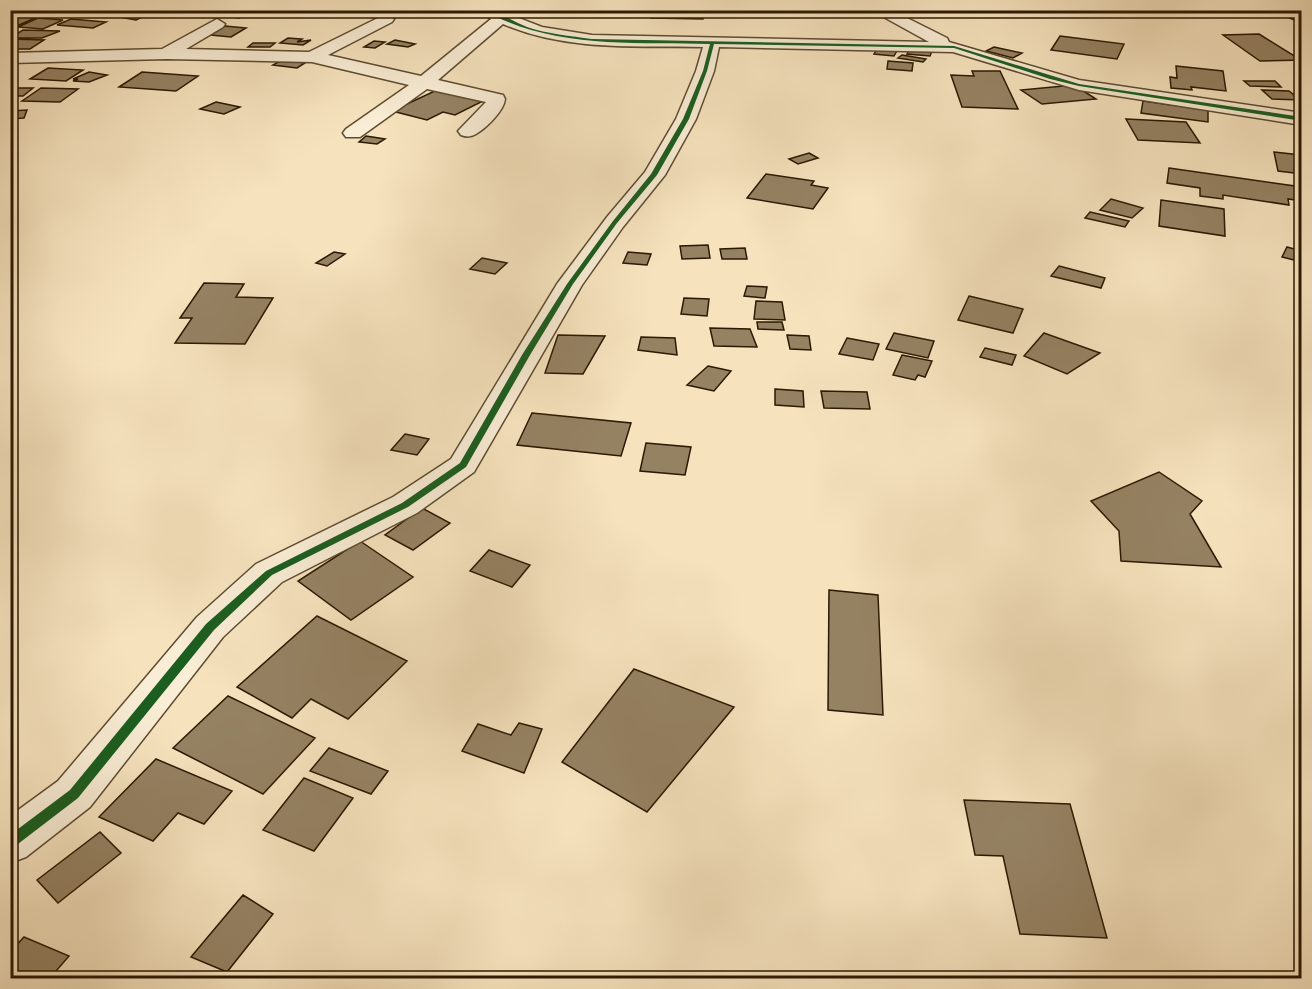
<svg xmlns="http://www.w3.org/2000/svg" width="1312" height="989" font-family="Cardo,serif">
  <style>
    .building { fill: #958263; stroke: #2b1901; stroke-width: 1.5 }
    .lines { fill: none; stroke-linecap: round; stroke-linejoin: round }
    .minor-casing { stroke: #5e4c30; stroke-width: 3 }
    .major-casing { stroke: #2b1901; stroke-width: 3 }
    .minor { fill: #f9edd5; fill-rule: evenodd }
    .major { fill: #f6e3be; fill-rule: evenodd }
    .cycleway-casing { stroke: #f9edd5; stroke-width: 4 }
    .cycleway { fill: #1b5e20; fill-rule: evenodd }
  </style>
  <rect width="100%" height="100%" fill="#f6e3be"/>
  <filter id="stains"><feTurbulence type="fractalNoise" baseFrequency=".00333" numOctaves="4"/><feColorMatrix values="0 0 0 0 .2 0 0 0 0 .09 0 0 0 0 .02 0 0 0 .5 -.17"/></filter>
  <radialGradient id="worn" r=".72"><stop offset=".6" stop-color="#630" stop-opacity="0"/><stop offset="1" stop-color="#630" stop-opacity=".3"/></radialGradient>
  <path class="building" d="M26,10H45L37,15H19Z
    M229,10H256L239,18L218,15Z
    M331,10H348L353,11L333,16L323,14Z
    M652,10H687V15H703V19L651,18Z
    M967,10H995L1000,14L973,15Z
    M189,11L217,13L210,17L182,15Z
    M129,13L147,15L136,20L119,17Z
    M17,16L35,18L10,29V24L15,22H10V19Z
    M38,18L63,20L43,29L18,27Z
    M71,19L106,22L93,28L57,25Z
    M225,26L246,28L231,37L210,35Z
    M23,30L60,31L42,38H10Z
    M1259,34L1301,60L1260,61L1223,35Z
    M1060,36L1124,44L1117,59L1051,50Z
    M288,38L302,39L297,42L311,40L303,45L280,43Z
    M10,39L44,40L30,49H10Z
    M395,40L415,44L408,47L387,44Z
    M374,41L385,42L375,48L364,47Z
    M253,43H275L270,47H248Z
    M878,47L898,49L894,56L874,54Z
    M994,47L1022,53L1013,58L986,51Z
    M909,50L932,51L930,56L907,54Z
    M902,55L926,59L923,62L898,58Z
    M282,60L305,63L297,68L273,65Z
    M888,61L913,63L912,71L887,69Z
    M1176,66L1223,71L1226,91L1191,87L1192,90L1171,88L1170,77L1177,78Z
    M48,68L83,70L66,81L30,79Z
    M972,71H1000L1018,109L962,107L951,75L974,76Z
    M89,72L107,75L89,82L73,81L78,79H73Z
    M142,72L198,76L176,91L119,87Z
    M1244,81H1275L1281,87L1250,86Z
    M1074,85L1096,99L1042,104L1021,90Z
    M15,88H33L23,96H10V92Z
    M41,88L78,89L60,102L22,101Z
    M441,88L487,99L455,115L443,112L427,120L392,111Z
    M1262,90L1289,91L1300,100L1272,99Z
    M1143,101L1208,110V122L1141,113Z
    M216,102L240,107L224,114L200,109Z
    M27,110L24,118L10,119V111Z
    M1126,119L1186,122L1200,143L1138,140Z
    M366,136L385,139L377,144L359,142Z
    M1274,152L1301,155L1302,174L1278,171Z
    M809,153L818,158L798,164L789,159Z
    M1169,168L1302,187V201L1288,199L1289,205L1223,195V199L1200,196V188L1167,183Z
    M766,174L814,181L811,185L828,188L813,209L747,198Z
    M1111,199L1143,208L1132,218L1100,210Z
    M1161,200L1224,209L1225,236L1159,226Z
    M1090,212L1129,221L1125,227L1085,218Z
    M708,245L710,258L682,259L680,246Z
    M1287,247L1302,251V262L1282,257Z
    M745,248L747,259H722L720,249Z
    M334,252L345,254L327,266L316,263Z
    M628,252L651,254L647,265L623,263Z
    M482,258L507,263L495,274L470,269Z
    M1059,266L1105,278L1101,288L1051,276Z
    M204,283L244,284L236,297L273,298L245,344L175,343L192,318H180Z
    M747,286L767,287L765,298L744,296Z
    M969,296L1023,309L1013,333L958,320Z
    M684,298L709,299L707,316L681,314Z
    M756,301L782,302L785,320L754,319Z
    M757,322H782L784,330L758,329Z
    M710,328L750,329L757,347L714,346Z
    M894,333L934,341L928,358L886,349Z
    M1044,333L1100,353L1067,374L1024,356Z
    M558,335L605,336L583,374L545,373Z
    M787,335L809,336L811,350L790,349Z
    M641,337L675,338L677,355L638,350Z
    M847,338L879,344L873,360L839,354Z
    M985,348L1016,355L1012,365L980,357Z
    M902,355L932,361L925,377L918,375L915,380L893,375Z
    M708,366L731,371L714,391L687,385Z
    M775,389L803,391L804,407L775,405Z
    M821,391L867,392L870,409L824,408Z
    M532,413L631,423L621,456L517,445Z
    M405,434L429,439L417,455L391,450Z
    M646,443L691,447L685,475L640,471Z
    M1159,472L1202,501L1190,514L1221,567L1121,561L1119,531L1091,501Z
    M422,508L450,523L413,550L385,535Z
    M360,541L413,577L351,620L298,581Z
    M489,550L530,565L512,587L470,571Z
    M829,590L878,595L883,715L828,710Z
    M317,616L407,661L348,719L311,699L292,718L237,687Z
    M634,669L734,707L647,812L562,762Z
    M228,696L315,738L263,794L173,748Z
    M519,723L542,729L524,773L462,751L478,724L511,735Z
    M329,748L388,771L371,794L310,771Z
    M156,759L232,791L204,824L178,813L153,841L99,817Z
    M304,778L353,798L314,851L263,830Z
    M964,800L1070,804L1107,938L1020,934L1003,856L975,855Z
    M100,832L121,853L58,903L37,880Z
    M243,895L273,914L227,972L191,957Z
    M24,937L69,956L50,978H10V952Z"/>
  <g class="lines">
    <g class="minor-casing">
      <path id="minor" d="M478,10H498L542,27L592,35L929,42L871,10H891L947,38L949,42L1079,80L1302,113V125L1079,90L953,52L719,47L714,71L696,119L665,175L623,227L582,285L474,472L417,513L282,582L223,637L90,807L26,857L10,863V816L58,781L197,617L256,564L393,497L451,459L557,284L607,217L645,172L676,119L696,71L703,47C636,46 565,51 503,24L438,80L503,95L505,99C504,111 486,128 476,134C471,137 466,137 461,135L458,131L486,102L427,89L360,137H346L343,133L346,129L409,85L312,62L166,59L10,63V53L162,49L217,19L225,24L223,27L186,49L309,52L386,14L394,19L392,22L328,55L421,76L491,19Z"/>
    </g>
    <g class="major-casing">
      <path id="major" d="M1277,10L1302,11V22L1279,13Z"/>
    </g>
    <use href="#minor" class="minor"/>
    <use href="#major" class="major"/>
    <g class="cycleway-casing">
      <path id="cycleway" d="M483,10C496,10 514,22 527,27C548,34 570,36 592,39L954,46L1079,84L1302,117V121L1079,86L1050,79L954,48L714,44L707,71L689,119L657,175L617,223L573,284L530,355L466,467L408,507L272,575L214,630L78,798L14,847L10,848V835L70,790L206,624L266,571L402,503L460,463L522,355L567,284L613,221L651,174L683,119L703,71L710,44C633,42 552,49 483,10Z"/>
    </g>
    <use href="#cycleway" class="cycleway"/>
  </g>
  <rect width="1312" height="989" fill="none" stroke="#f6e3be" stroke-width="36"/>
  <rect x="12" y="12" width="1288" height="965" fill="none" stroke="#2b1901" stroke-width="3"/>
  <rect x="18" y="18" width="1276" height="953" fill="none" stroke="#2b1901" stroke-width="1.5"/>
  <rect width="100%" height="100%" filter="url(#stains)"/>
  <rect width="100%" height="100%" fill="url(#worn)"/>
</svg>
